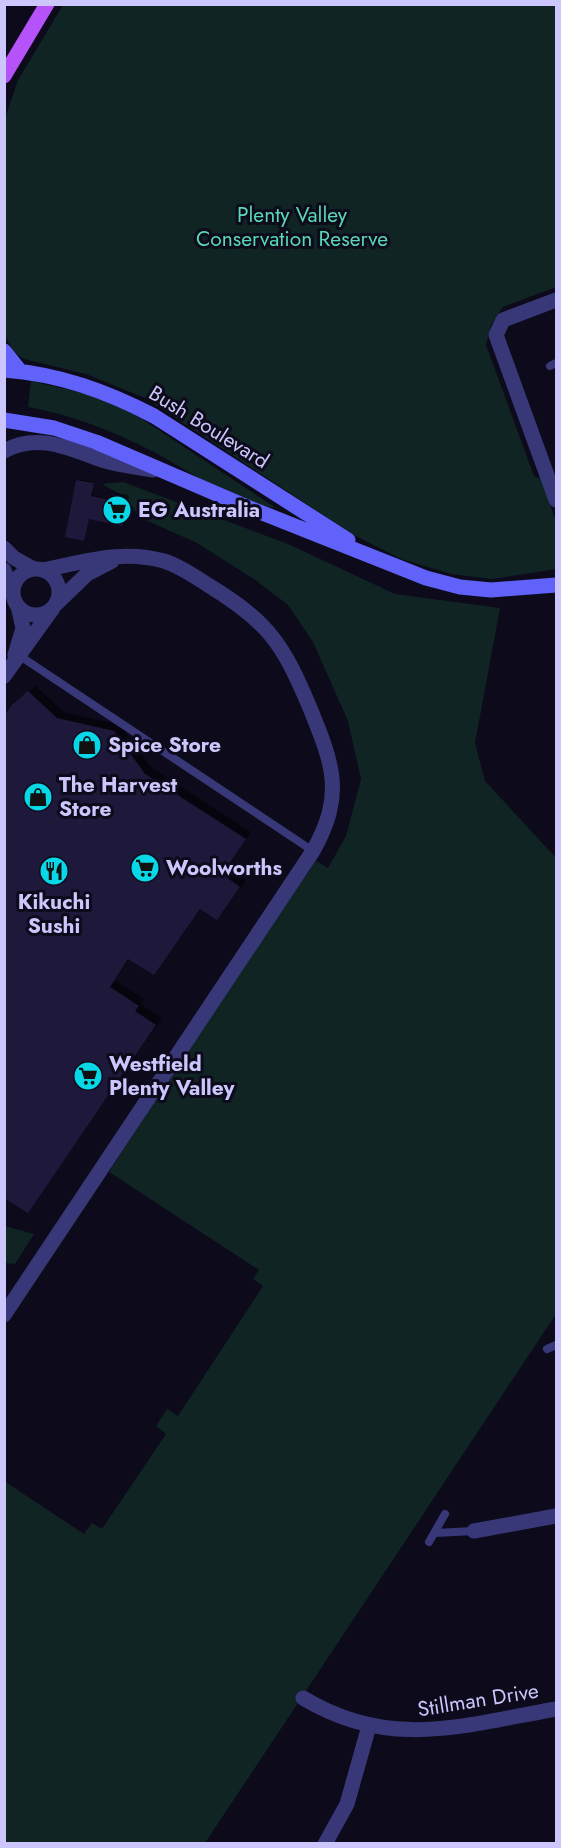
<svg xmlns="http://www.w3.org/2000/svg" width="561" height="1848" font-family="Jost,sans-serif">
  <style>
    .green { fill: #0f2423 }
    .shadow { fill: #0007 }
    .building { fill: #1e183b }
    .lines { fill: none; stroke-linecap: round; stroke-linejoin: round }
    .lane { stroke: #383878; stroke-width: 8 }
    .street { stroke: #383878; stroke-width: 15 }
    .secondary { stroke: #6162f9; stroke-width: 15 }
    .primary { stroke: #b652f9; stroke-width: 15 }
    .labels { text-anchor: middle; stroke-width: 6; stroke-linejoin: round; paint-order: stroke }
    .park-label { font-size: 21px; fill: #57d9b5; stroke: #0d0b1b }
    .street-label { font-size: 21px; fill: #cbc7fd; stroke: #0d0b1b }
    .poi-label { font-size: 21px; font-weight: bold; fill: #cbc7fd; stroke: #0d0b1b; text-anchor: start }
  </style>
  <rect width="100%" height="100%" fill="#0d0b1b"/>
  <path class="green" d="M554,4L556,6V287L503,307L491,325L486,345L534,476L542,480L556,522V569L492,579L451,574L401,559L354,535L145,398L86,374L24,359L14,352L5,336V119L18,80L63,5Z
    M31,381L87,394L133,413L276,508C232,504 189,470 150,450C111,430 71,415 28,407Z
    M123,482L288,544L395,594L500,608L475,743L485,781L556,858V1314L205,1843H5L4,1481L84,1534L92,1523L102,1529L166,1434L156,1426L167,1409L178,1416L263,1286L253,1279L259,1270L109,1172L234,980L316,861L328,868L346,836L361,779L348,721L313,642L288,605L254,579L197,543L139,517L127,498L102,484Z
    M4,1226L34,1234L15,1264L5,1263Z"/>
  <path class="shadow" d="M79,479L94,482L92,495L113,499L117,493L129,495L125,521L121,524L89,517L84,539Z
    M36,686L64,712L120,725L151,767L251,832L227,867L246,880L224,911L217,918L202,908L154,974L130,958L115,980L144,999L140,1004L162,1018L28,1211L21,698Z"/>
  <path class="building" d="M76,480L94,483L91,496L111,500L112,495L127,498L122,526L89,519L84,541L65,537Z
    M28,691L57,718L114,731L145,774L246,839L222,874L240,887L217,920L200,909L154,975L128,959L110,987L139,1006L135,1011L156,1025L28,1213L4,1198V716L12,705Z"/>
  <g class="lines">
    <path class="lane" d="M550,366L556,363
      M20,656L313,851
      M547,1349L556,1345
      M435,1533L474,1531
      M429,1542L445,1514"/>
    <path class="street" d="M556,300L503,320L496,335L556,500
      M4,451C38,432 70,449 102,460C118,465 136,467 153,470
      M4,548L14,558L34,569
      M13 592a23 23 0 1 1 46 0a23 23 0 1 1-46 0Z
      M4,570L13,595
      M56,604L87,574L112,561
      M15,655L23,628L18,606
      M4,676L53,608
      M4,1315L313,851C345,794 333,765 310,708C283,644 269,622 208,585C194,576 180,566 164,561C122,549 84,562 43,570
      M474,1531L556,1516
      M303,1698C391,1751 464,1725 556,1709
      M325,1844L347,1804L369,1726"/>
    <path class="secondary" d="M4,351L20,371
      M4,370C59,374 106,391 154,416L348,540
      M4,420L54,428L96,442L247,507L426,578L460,587L491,590L556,585"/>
    <path class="primary" d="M4,76L47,4"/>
  </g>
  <defs>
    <g id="supermarket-disc" transform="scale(1.5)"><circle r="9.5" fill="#08d7e7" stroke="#0d0b1b"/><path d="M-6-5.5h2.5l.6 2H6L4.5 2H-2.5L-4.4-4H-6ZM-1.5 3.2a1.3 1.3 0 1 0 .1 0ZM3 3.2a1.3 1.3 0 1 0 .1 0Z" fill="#111"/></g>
    <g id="shop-disc" transform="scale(1.5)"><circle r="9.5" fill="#08d7e7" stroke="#0d0b1b"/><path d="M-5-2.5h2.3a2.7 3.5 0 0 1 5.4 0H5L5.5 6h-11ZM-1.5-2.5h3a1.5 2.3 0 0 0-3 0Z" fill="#111"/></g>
    <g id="restaurant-disc" transform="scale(1.5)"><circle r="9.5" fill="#08d7e7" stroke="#0d0b1b"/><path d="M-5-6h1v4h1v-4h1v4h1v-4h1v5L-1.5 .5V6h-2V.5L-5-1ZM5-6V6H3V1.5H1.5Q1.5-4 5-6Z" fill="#111"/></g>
  </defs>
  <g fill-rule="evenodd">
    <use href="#supermarket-disc" x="117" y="510"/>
    <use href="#shop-disc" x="87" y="745"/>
    <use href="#shop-disc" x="38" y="797"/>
    <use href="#supermarket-disc" x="145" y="868"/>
    <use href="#restaurant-disc" x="54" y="871"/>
    <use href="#supermarket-disc" x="88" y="1076"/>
  </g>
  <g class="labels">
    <g class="park-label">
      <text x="292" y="222">Plenty Valley<tspan x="292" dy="24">Conservation Reserve</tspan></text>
    </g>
    <g class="street-label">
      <text transform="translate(209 427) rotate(32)" y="7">Bush Boulevard</text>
      <text transform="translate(478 1700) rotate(-9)" y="7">Stillman Drive</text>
    </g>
    <g class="poi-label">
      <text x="138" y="517">EG Australia</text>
      <text x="108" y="752">Spice Store</text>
      <text x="59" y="792">The Harvest<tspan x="59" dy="24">Store</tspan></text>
      <text x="166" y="875">Woolworths</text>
      <text x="54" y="909" text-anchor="middle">Kikuchi<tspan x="54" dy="24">Sushi</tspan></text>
      <text x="109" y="1071">Westfield<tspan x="109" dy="24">Plenty Valley</tspan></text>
    </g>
  </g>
  <rect width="561" height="1848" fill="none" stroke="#cbc7fd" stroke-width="12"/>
</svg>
